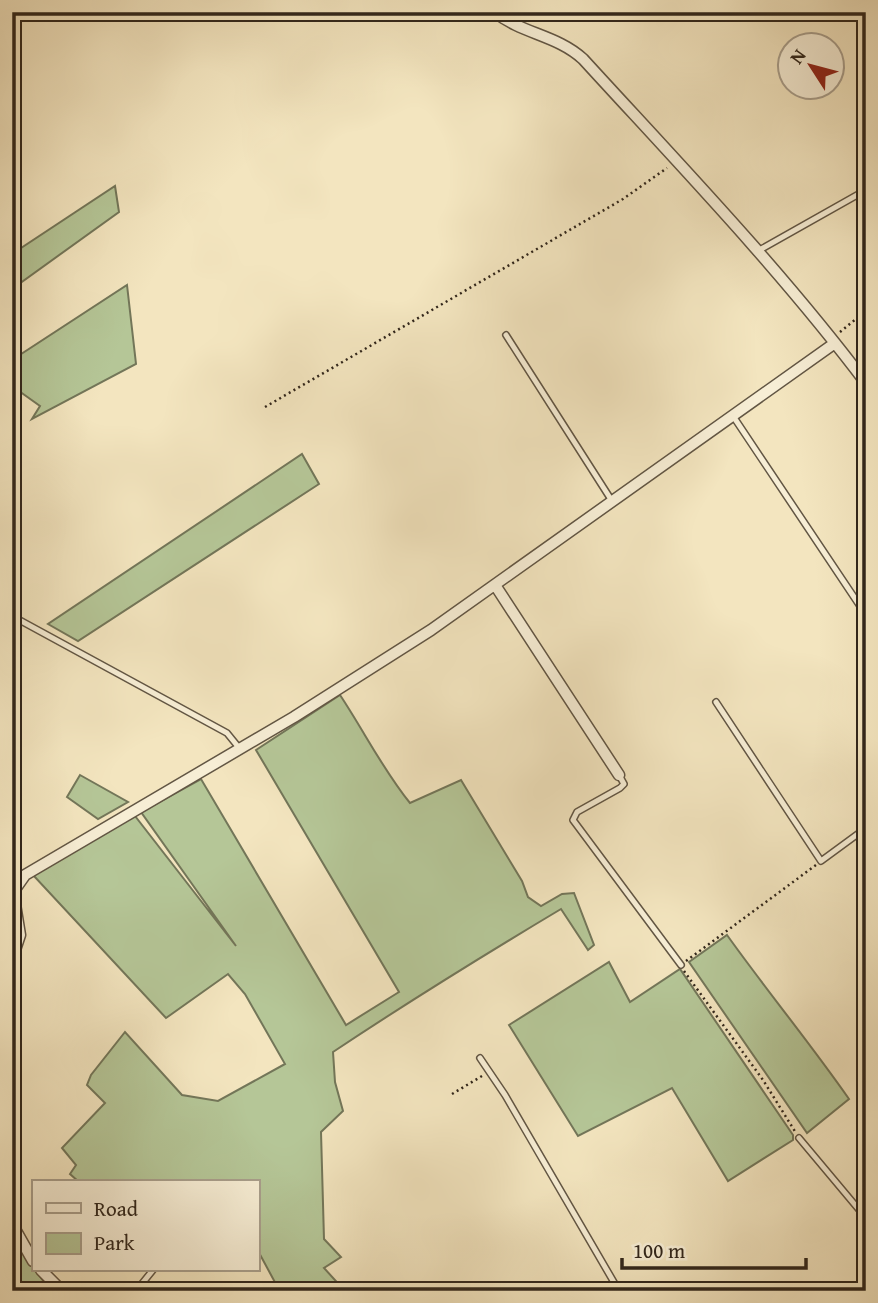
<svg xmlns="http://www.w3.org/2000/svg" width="878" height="1303" font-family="'Gentium Book Plus',serif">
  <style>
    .green { fill: #b5c697; stroke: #737659; stroke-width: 2 }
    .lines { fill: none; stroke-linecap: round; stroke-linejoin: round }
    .lane-casing { stroke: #625644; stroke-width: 8 }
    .street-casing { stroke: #625644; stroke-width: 13 }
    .path { stroke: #31261b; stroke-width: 2.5; stroke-dasharray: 2 3.5; stroke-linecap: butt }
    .lane { stroke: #f7eed5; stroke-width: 5 }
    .street { stroke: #f7eed5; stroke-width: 10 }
  </style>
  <rect width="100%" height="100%" fill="#f3e5bf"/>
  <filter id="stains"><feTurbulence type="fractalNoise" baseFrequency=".00286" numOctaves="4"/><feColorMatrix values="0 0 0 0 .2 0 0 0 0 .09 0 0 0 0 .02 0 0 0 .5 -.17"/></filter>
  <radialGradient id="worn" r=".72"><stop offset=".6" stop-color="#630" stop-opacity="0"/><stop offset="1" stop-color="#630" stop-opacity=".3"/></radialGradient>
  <path class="green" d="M115,186L119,212L12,289V254Z
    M127,285L136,364L32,419L40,406L12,386V360Z
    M302,454L319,484L78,641L48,624Z
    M340,695C364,731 383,770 410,803L461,780L522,881L528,897L541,906L562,894L574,893L594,945L588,950L561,909C484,955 408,1002 333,1052L335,1082L343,1111L321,1132L324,1239L341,1257L324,1268L345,1291H275L277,1286L257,1249V1182H79L70,1174L76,1165L62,1148L105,1103L87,1085L91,1075L125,1032L182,1095L218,1101L285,1064L245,994L228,974L166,1018L33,875L135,816L236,946L141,812L201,779L346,1025L399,992L256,750Z
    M80,775L128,802L98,819L67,797Z
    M727,935C767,991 810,1043 849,1099L807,1133L689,962Z
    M609,962L630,1002L680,969L793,1135V1140L728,1181L672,1088L578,1136L509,1025Z
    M12,1237L44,1282L36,1291H12Z"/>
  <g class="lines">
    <g class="lane-casing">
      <path id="lane" d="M756,252L866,190
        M506,335L612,501
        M733,416L866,615
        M12,616L227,733L240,749
        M716,702L821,861L866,828
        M619,775L624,784L620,788L577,812L573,820L681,965
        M480,1058L505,1095L619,1291
        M799,1138L866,1218
        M136,1291L153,1270"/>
    </g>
    <g class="street-casing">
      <path id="street" d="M134,12H135
        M495,12C522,34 557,35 583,59C679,164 780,269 866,383
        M495,585L619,775
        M12,959L20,935L13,892L25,875L294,717L431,630L835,343
        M12,1224L33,1261
        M41,1270L62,1291"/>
    </g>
    <path class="path" d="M62,12L99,16L125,14
      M840,332L856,319
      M265,407L623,199L667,168
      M686,961L816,865
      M684,971L763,1080L796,1133
      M452,1094L482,1076"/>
    <use href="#lane" class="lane"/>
    <use href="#street" class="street"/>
  </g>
  <rect width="878" height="1303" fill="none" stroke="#f3e5bf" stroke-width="42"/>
  <rect x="14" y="14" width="850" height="1275" fill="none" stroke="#31261b" stroke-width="3.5"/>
  <rect x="21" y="21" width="836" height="1261" fill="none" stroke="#31261b" stroke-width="2"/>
  <rect x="32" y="1180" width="228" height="91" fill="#f7eed5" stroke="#a89e8b" stroke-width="2"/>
  <rect x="46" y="1203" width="35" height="10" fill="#f7eed5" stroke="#a89e8b" stroke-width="2"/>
  <text x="94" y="1216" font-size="21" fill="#31261b">Road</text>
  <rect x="46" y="1233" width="35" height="21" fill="#b5c697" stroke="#a89e8b" stroke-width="2"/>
  <text x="94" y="1250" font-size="21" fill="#31261b">Park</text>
  <g transform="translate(811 66) rotate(306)"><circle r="33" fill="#f7eed5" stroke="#a89e8b" stroke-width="2"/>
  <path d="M0-5L12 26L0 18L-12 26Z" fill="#8f2418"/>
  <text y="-10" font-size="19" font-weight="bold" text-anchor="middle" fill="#31261b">N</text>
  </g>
  <path d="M622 1258v10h184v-10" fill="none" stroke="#31261b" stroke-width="3.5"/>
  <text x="633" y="1258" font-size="21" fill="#31261b" stroke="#f7eed5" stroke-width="5" paint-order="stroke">100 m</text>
  <rect width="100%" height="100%" filter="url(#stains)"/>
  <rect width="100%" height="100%" fill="url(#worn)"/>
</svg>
